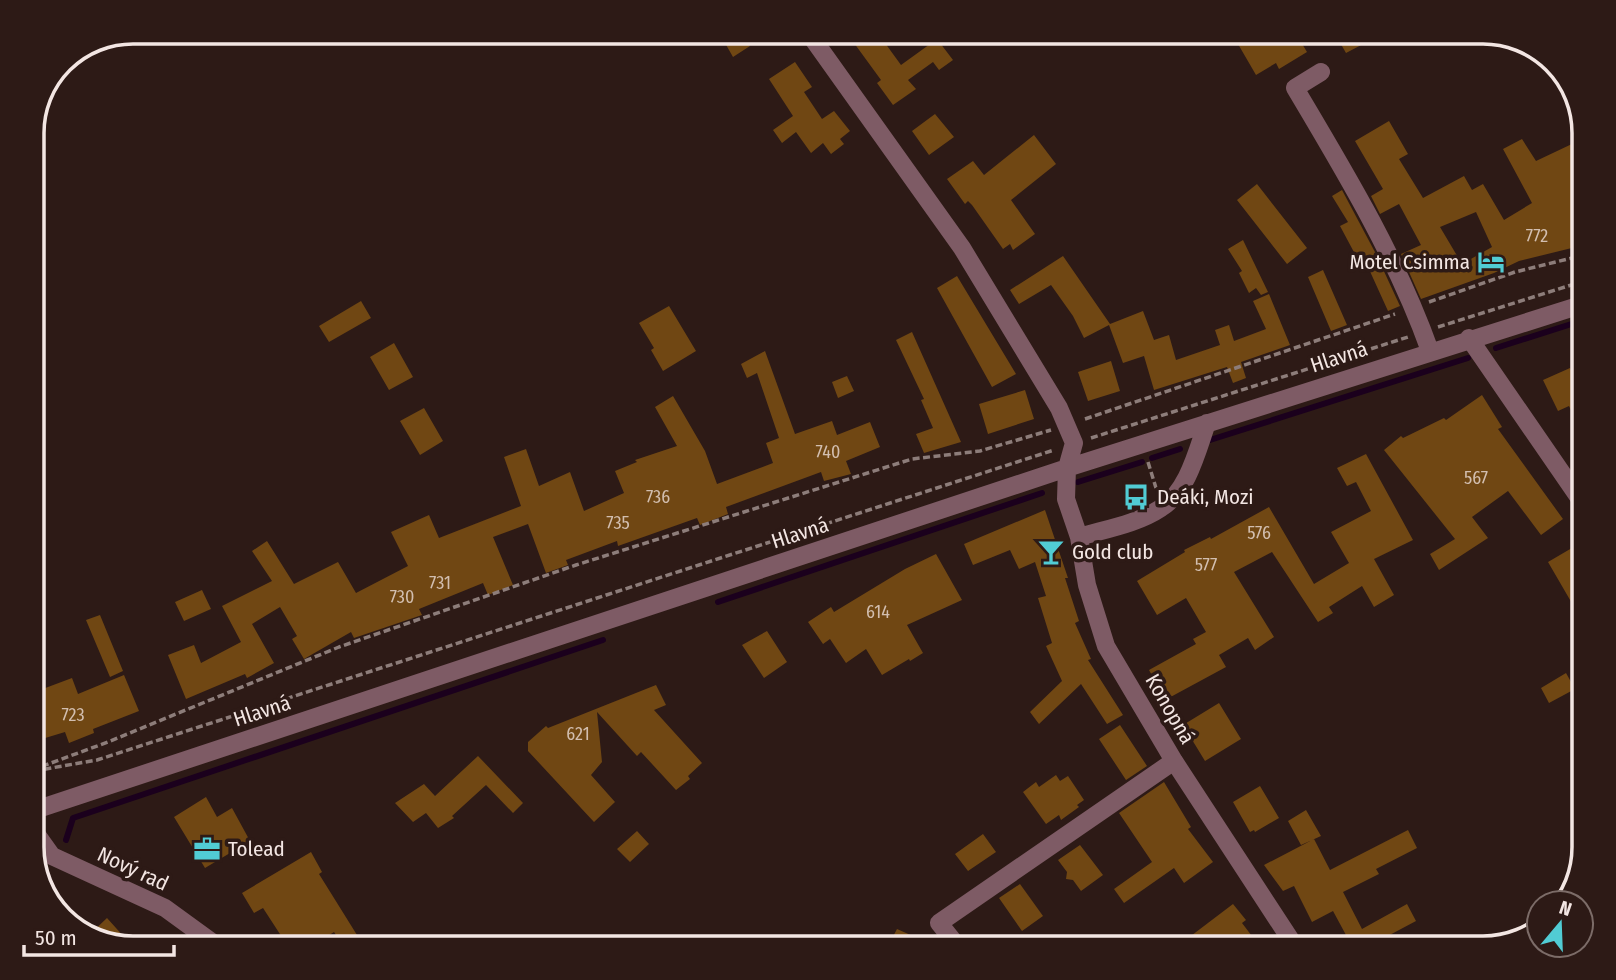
<svg xmlns="http://www.w3.org/2000/svg" width="1616" height="980" font-family="'Fira Sans Condensed',sans-serif">
  <style>
    .lines { fill: none; stroke-linecap: round; stroke-linejoin: round }
    .stream { stroke: #1b001d; stroke-width: 6 }
    .building { fill: #704713; fill-rule: evenodd }
    .path { stroke: #8d7d7a; stroke-width: 3.5; stroke-dasharray: 7 3.5; stroke-linecap: butt }
    .minor { stroke: #7e5b65; stroke-width: 18 }
    .labels { text-anchor: middle; stroke-width: 7; stroke-linejoin: round; paint-order: stroke }
    .number-label { font-size: 18px; fill: #d2beaf }
    .poi-label { font-size: 21px; fill: #f3e6e3; stroke: #2d1a16; text-anchor: start }
    .street-label { font-size: 21px; fill: #f3e6e3; stroke: #2d1a16 }
    .rim { fill: none; stroke: #f3e6e3; stroke-width: 3.5 }
  </style>
  <rect width="100%" height="100%" fill="#2d1a16"/>
  <g class="lines">
    <path class="stream" d="M1496,348L1584,320
      M1210,440L1468,358
      M1152,458L1180,449
      M1078,482L1142,462
      M718,602L1042,493
      M66,840L73,818L603,640"/>
  </g>
  <path class="building" d="M742,32L750,46L733,57L725,43Z
    M846,32H877L901,65L937,39L953,60L939,70L933,62L908,80L916,89L893,105L877,83L881,80Z
    M1260,32H1295L1307,52L1279,69L1276,63L1256,75L1238,44Z
    M1334,32H1386L1346,53Z
    M795,62L812,87L804,92L822,119L834,111L850,131L840,139L844,144L831,154L823,143L811,153L796,132L782,143L773,130L793,116L769,79Z
    M935,114L954,137L929,155L912,131Z
    M1389,121L1408,154L1399,159L1423,198L1464,176L1472,190L1483,184L1504,220L1532,203L1503,149L1522,139L1536,161L1574,143L1584,165V245L1519,261L1494,273L1421,299L1401,254L1421,245L1399,204L1380,214L1371,196L1383,189L1355,141ZM1476,212L1492,247L1462,264L1440,227Z
    M1034,135L1056,164L1011,200L1035,234L1013,250L1010,244L1003,249L972,205L968,201L965,204L947,179L973,161L984,175Z
    M1257,184L1307,248L1287,264L1237,200Z
    M1342,190L1376,254L1400,306L1388,311L1368,267L1363,269L1340,226L1348,222L1332,196Z
    M1243,240L1268,292L1261,295L1256,288L1249,293L1239,273L1242,271L1228,249Z
    M1063,256L1110,324L1143,311L1154,340L1169,335L1176,360L1220,345L1215,330L1229,325L1234,341L1266,329L1253,301L1269,294L1290,345L1241,362L1246,378L1233,383L1227,367L1154,390L1144,356L1123,363L1109,325L1084,338L1073,316L1051,285L1019,304L1010,290Z
    M1323,270L1347,325L1331,331L1308,277Z
    M957,276L1016,374L992,387L937,288Z
    M361,301L371,318L329,342L319,326Z
    M669,306L696,351L663,371L651,350L654,348L639,323Z
    M912,332L961,442L924,453L916,434L933,428L921,400L924,399L896,340Z
    M394,343L413,377L389,390L370,357Z
    M765,351L795,434L832,421L837,435L870,422L880,447L846,461L851,474L824,481L821,472L726,507L728,514L700,525L697,518L618,546L617,541L566,560L568,565L546,573L528,524L493,537L513,585L488,595L483,583L419,609L422,615L354,638L351,632L304,659L292,639L297,636L280,607L252,624L274,663L247,678L245,674L186,699L168,655L194,645L201,663L241,642L222,606L272,581L252,551L267,541L294,584L338,562L356,593L408,566L391,532L429,515L439,538L521,506L504,457L526,449L539,486L570,472L584,511L624,493L615,471L637,462L635,460L677,446L655,407L673,396L705,451L717,484L773,463L766,443L779,438L757,373L747,378L741,364Z
    M1111,361L1120,391L1088,401L1078,372Z
    M1570,368L1584,396V436L1569,406L1558,411L1543,380Z
    M847,376L854,391L838,398L832,382Z
    M1025,390L1034,419L988,434L979,404Z
    M1482,395L1502,427L1498,429L1563,519L1541,535L1508,491L1472,517L1488,538L1439,570L1430,554L1455,539L1384,450L1401,436L1403,438L1444,418L1446,420Z
    M424,408L443,441L420,455L400,421Z
    M1366,454L1413,540L1374,559L1394,595L1374,607L1362,586L1329,607L1333,613L1318,622L1272,552L1234,572L1274,637L1255,650L1248,638L1219,655L1226,667L1165,700L1149,670L1196,644L1193,639L1206,632L1186,598L1157,615L1137,581L1185,552L1184,550L1210,537L1211,539L1269,507L1314,584L1349,563L1331,532L1371,511L1356,482L1347,486L1337,468Z
    M1045,510L1068,578H1065L1079,621L1075,623L1091,659L1088,660L1123,715L1107,724L1081,684L1039,724L1030,712L1062,681L1046,646L1052,643L1038,598L1046,596L1035,562L1019,569L1010,550L973,565L964,544Z
    M1577,545L1584,557V624L1548,562Z
    M936,554L962,600L907,625L923,653L910,661L909,659L882,675L866,649L846,663L830,639L823,644L808,622L831,607L834,612L905,569Z
    M202,590L211,609L184,621L175,602Z
    M100,615L123,671L110,677L86,620Z
    M767,631L787,662L764,678L742,645Z
    M1566,673L1575,689L1549,703L1541,688Z
    M124,675L139,711L93,729L94,733L69,743L65,732L32,742V693L72,678L78,694Z
    M656,685L666,705L654,710L702,763L688,776L690,779L676,790L641,752L637,756L597,712L602,762L591,775L615,802L594,822L528,751V742L546,726L548,728Z
    M1219,703L1241,739L1205,761L1183,725Z
    M1120,725L1147,766L1126,780L1099,739Z
    M478,756L523,803L513,813L486,785L452,816L454,818L438,828L426,813L413,822L395,803L424,784L435,796Z
    M1056,775L1060,781L1068,776L1084,800L1077,805L1079,807L1061,820L1059,815L1046,824L1023,792L1036,782L1039,787Z
    M1164,782L1191,827L1188,829L1213,862L1184,883L1174,868L1124,903L1114,889L1152,862L1119,813Z
    M1260,786L1279,818L1255,832L1254,830L1250,832L1233,802Z
    M206,797L217,817L232,808L250,841L205,868L174,817Z
    M1306,810L1321,836L1301,845L1288,821Z
    M1408,830L1417,848L1376,869L1379,874L1343,892L1362,929L1407,904L1416,921L1384,938L1389,948H1353L1333,911L1312,922L1294,886L1283,891L1264,865L1314,839L1330,870Z
    M637,831L649,844L630,862L617,849Z
    M983,834L996,852L968,871L955,854Z
    M1080,845L1103,875L1081,891L1073,880L1066,879L1067,872L1058,860Z
    M311,852L322,872L319,874L357,935L342,944L334,932L309,948H289L263,908L254,913L242,893Z
    M1020,884L1043,916L1022,931L999,898Z
    M1233,904L1246,920L1242,923L1261,948H1175Z
    M107,918L134,948L88,936Z
    M897,929L940,948H887Z"/>
  <g class="lines">
    <path class="path" d="M1429,302L1515,272L1584,255
      M1438,327L1584,281
      M1085,419L1395,314
      M1091,438L1408,337
      M1148,462L1156,488
      M32,770L108,742L339,647L576,565L912,459L980,451L1051,430
      M34,771L97,760L1054,450"/>
    <path class="minor" d="M808,32L962,248L1059,408L1074,443L1067,468L1066,499L1079,537L1087,585L1106,646L1174,761L1296,948
      M1321,72L1295,88C1345,172 1397,258 1430,351
      M1469,338L1584,505
      M1079,537C1106,529 1137,524 1161,508C1188,491 1197,451 1207,423
      M32,811L1067,468L1584,304
      M32,828L52,856L165,908L220,948
      M959,948L939,923L1174,761"/>
  </g>
  <defs>
    <g id="hotel-bare" transform="scale(2.1)"><path d="M-6-4.5h1.5V1H6V5H4.5V3h-9V5H-6ZM-4 0a1.8 1.8 0 1 1 3.6 0ZM.5 0V-2.5h3Q6-2.5 6 0Z" fill="#51ccd4" stroke="#2d1a16" stroke-width="2.5" paint-order="stroke"/></g>
    <g id="bus-bare" transform="scale(2.1)"><path d="M-5-6H5V4H4V6H2V4H-2V6H-4V4H-5ZM-3.5-4V0h7V-4ZM-3.5 1.2v1.5H-2V1.2ZM2 1.2v1.5H3.5V1.2Z" fill="#51ccd4" stroke="#2d1a16" stroke-width="2.5" paint-order="stroke"/></g>
    <g id="bar-bare" transform="scale(2.1)"><path d="M-6-5H6L.8 .8V4.5H3.5V6h-7V4.5H-.8V.8Z" fill="#51ccd4" stroke="#2d1a16" stroke-width="2.5" paint-order="stroke"/></g>
    <g id="office-bare" transform="scale(2.1)"><path d="M-6-3h4V-5.5h4V-3h4V5H-6ZM-1-4.5V-3h2v-1.5ZM-6 0V1H6V0Z" fill="#51ccd4" stroke="#2d1a16" stroke-width="2.5" paint-order="stroke"/></g>
  </defs>
  <g fill-rule="evenodd">
    <use href="#hotel-bare" x="1491" y="262"/>
    <use href="#bus-bare" x="1136" y="497"/>
    <use href="#bar-bare" x="1051" y="552"/>
    <use href="#office-bare" x="207" y="849"/>
  </g>
  <g class="labels">
    <g class="number-label">
      <text x="1537" y="242">772</text>
      <text x="828" y="458">740</text>
      <text x="1476" y="484">567</text>
      <text x="658" y="503">736</text>
      <text x="618" y="529">735</text>
      <text x="1259" y="539">576</text>
      <text x="1206" y="571">577</text>
      <text x="440" y="589">731</text>
      <text x="402" y="603">730</text>
      <text x="878" y="618">614</text>
      <text x="73" y="721">723</text>
      <text x="578" y="740">621</text>
    </g>
    <g class="poi-label">
      <text x="1470" y="269" text-anchor="end">Motel Csimma</text>
      <text x="1157" y="504">Deáki, Mozi</text>
      <text x="1072" y="559">Gold club</text>
      <text x="228" y="856">Tolead</text>
    </g>
    <g class="street-label">
      <text transform="translate(1339 357) rotate(-18)" y="7">Hlavná</text>
      <text transform="translate(800 533) rotate(-18)" y="7">Hlavná</text>
      <text transform="translate(1170 709) rotate(60)" y="7">Konopná</text>
      <text transform="translate(262 711) rotate(-18)" y="7">Hlavná</text>
      <text transform="translate(133 869) rotate(25)" y="7">Nový rad</text>
    </g>
  </g>
  <path d="M0 0H1616V980H0ZM133 44H1483A89 89 0 0 1 1572 133V847A89 89 0 0 1 1483 936H133A89 89 0 0 1 44 847V133A89 89 0 0 1 133 44Z" fill="#2d1a16" fill-rule="evenodd"/>
  <path class="rim" d="M133 44H1483A89 89 0 0 1 1572 133V847A89 89 0 0 1 1483 936H133A89 89 0 0 1 44 847V133A89 89 0 0 1 133 44Z"/>
  <g transform="translate(1560 924) rotate(19)"><circle r="33" fill="#2d1a16" stroke="#7c6c68" stroke-width="2"/>
  <path d="M0-5L12 26L0 18L-12 26Z" fill="#51ccd4"/>
  <text y="-10" font-size="19" font-weight="bold" text-anchor="middle" fill="#f3e6e3">N</text>
  </g>
  <path d="M24 945v10h150v-10" fill="none" stroke="#f3e6e3" stroke-width="3.5"/>
  <text x="35" y="945" font-size="21" fill="#f3e6e3" stroke="#2d1a16" stroke-width="5" paint-order="stroke">50 m</text>
</svg>
